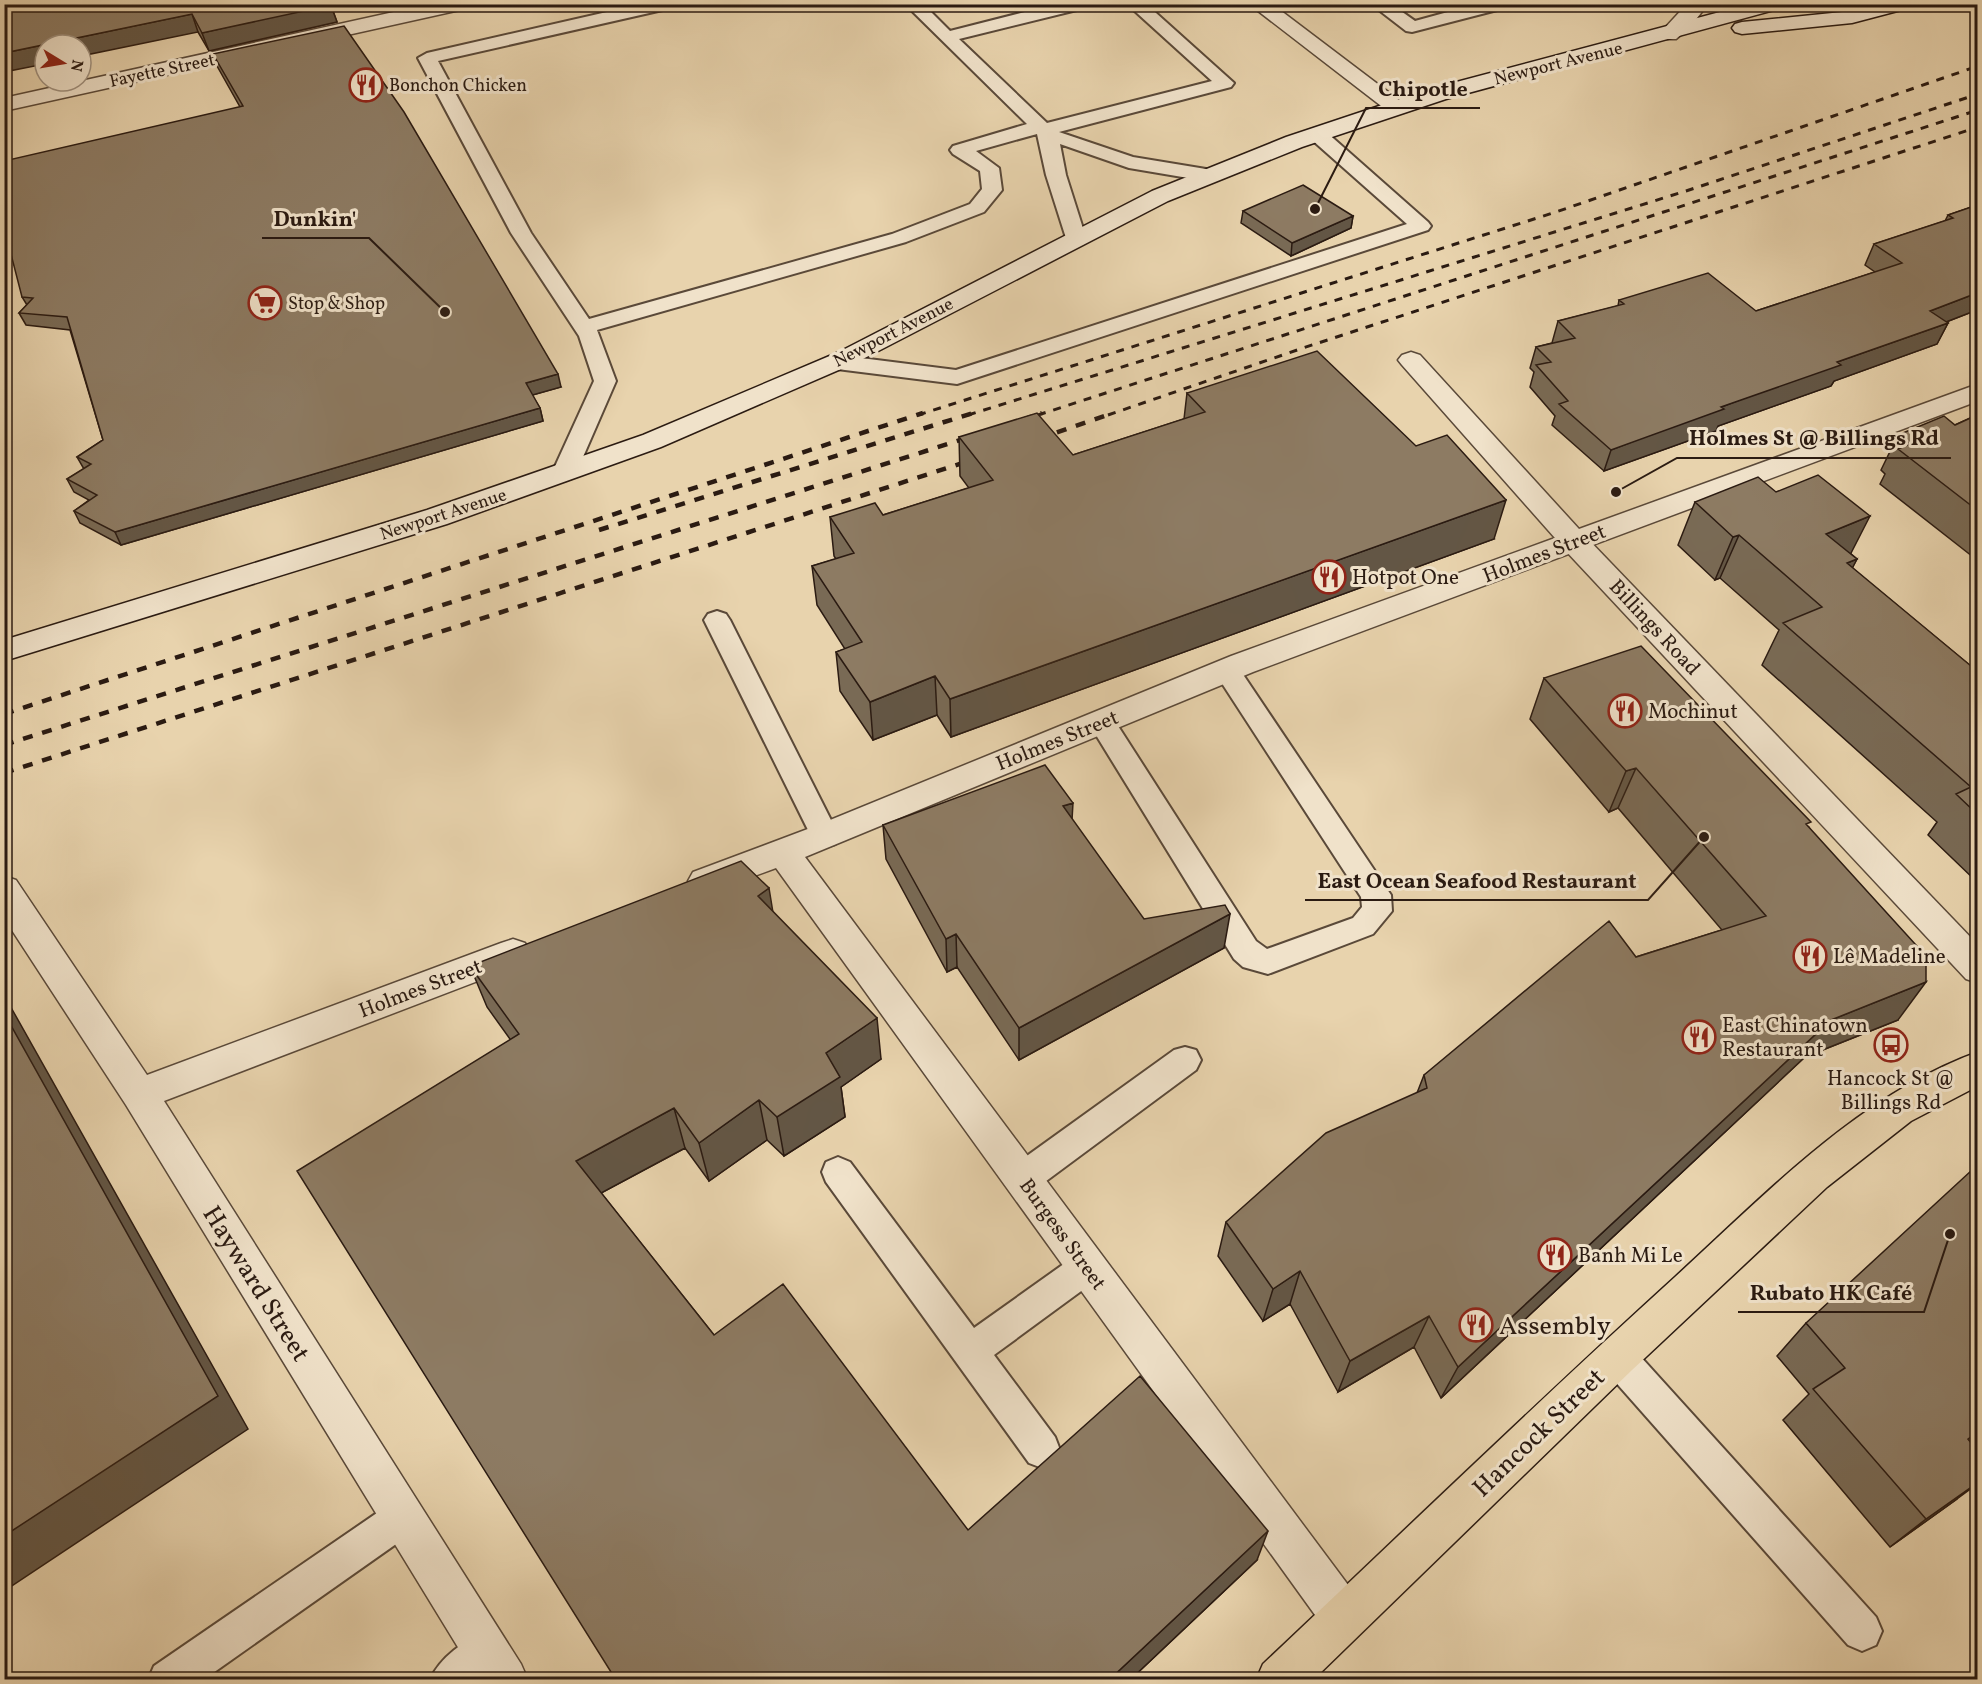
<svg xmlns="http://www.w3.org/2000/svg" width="1982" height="1684" font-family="Vollkorn,serif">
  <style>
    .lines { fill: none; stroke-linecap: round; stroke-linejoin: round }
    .service-casing { stroke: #5a4939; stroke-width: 4 }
    .minor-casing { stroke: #5a4939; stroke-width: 3 }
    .tertiary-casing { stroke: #5a4939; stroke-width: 3 }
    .secondary-casing { stroke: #2b1b12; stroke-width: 3 }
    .primary-casing { stroke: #2b1b12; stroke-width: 3 }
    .service { fill: #f0e2ca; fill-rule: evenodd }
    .minor { fill: #f0e2ca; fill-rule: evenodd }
    .tertiary { fill: #f0e2ca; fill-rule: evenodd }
    .secondary { fill: #f0e2ca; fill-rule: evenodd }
    .primary { fill: #e8d3ad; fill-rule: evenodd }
    .rail-far1 { stroke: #2b1b12; stroke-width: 3; stroke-dasharray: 8 8; stroke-linecap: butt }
    .rail { stroke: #2b1b12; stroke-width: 4.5; stroke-dasharray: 10 10; stroke-linecap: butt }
    .wall { fill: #796a55; stroke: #2b1b12; stroke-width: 1.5 }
    .shaded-wall { fill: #635645; stroke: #2b1b12; stroke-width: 1.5 }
    .building { fill: #8d7b63; stroke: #2b1b12; stroke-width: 1.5 }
    .labels { text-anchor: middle; stroke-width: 6; stroke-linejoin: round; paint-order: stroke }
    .far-street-label { font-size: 18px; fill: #2b1b12; stroke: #f0e2ca }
    .far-poi-label { font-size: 18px; fill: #2b1b12; stroke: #f0e2ca; text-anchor: start }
    .street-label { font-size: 21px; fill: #2b1b12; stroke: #f0e2ca }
    .poi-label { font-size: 21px; fill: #2b1b12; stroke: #f0e2ca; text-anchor: start }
    .near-street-label { font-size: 26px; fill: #2b1b12; stroke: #f0e2ca }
    .near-poi-label { font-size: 26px; fill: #2b1b12; stroke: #f0e2ca; text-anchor: start }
    .leader { fill: none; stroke: #2b1b12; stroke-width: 2 }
    .callout-dot { fill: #2b1b12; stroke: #f0e2ca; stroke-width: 2 }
    .callout-label { font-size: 22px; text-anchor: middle; font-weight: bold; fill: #2b1b12; stroke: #f0e2ca; stroke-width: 6; stroke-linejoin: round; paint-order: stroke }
  </style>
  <rect width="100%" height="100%" fill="#e8d3ad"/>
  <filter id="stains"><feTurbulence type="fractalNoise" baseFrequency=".00333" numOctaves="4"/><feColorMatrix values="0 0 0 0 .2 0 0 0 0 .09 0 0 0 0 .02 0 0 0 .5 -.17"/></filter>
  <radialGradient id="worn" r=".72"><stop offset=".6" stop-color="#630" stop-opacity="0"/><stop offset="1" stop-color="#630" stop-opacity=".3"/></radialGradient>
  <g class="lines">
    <g class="service-casing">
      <path id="service" d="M642,4H675L667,9L438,61L531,233L589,319L892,234L970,204L982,189L980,171L953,154L950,150L953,146L1027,124L905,4H923L950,31L1056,4H1087L1085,8L959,39L1047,123L1212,81L1127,4H1146L1234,83L1231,87L1059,132L1133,157L1212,170L1222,176L1212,182L1129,168L1060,144L1066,175L1086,238L1083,242H1069L1066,238L1046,175L1037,134L976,151L999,168L1002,190L984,212L906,242L597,330L616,381L576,473L572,478L564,481L556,478L552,473L594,381L579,336L511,233L418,58L427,53Z
        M1371,4H1391L1415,21L1477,4H1507L1505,8L1412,32L1406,31Z
        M1318,129L1325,131L1428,222L1431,226L1428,230L957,384L837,369L829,367L826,362L829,357L837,355L956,370L1407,224L1311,139L1308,135L1311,131Z
        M717,611L726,614L730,620L839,836L835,844L825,847L815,844L811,836L704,620L708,614Z
        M1227,662L1236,664L1391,895L1392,911L1373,934L1268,974L1243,967L1234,959L1088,722L1091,715L1101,712L1111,715L1256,941L1267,949L1353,918L1362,907L1361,897L1214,671L1218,664Z
        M1185,1047L1196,1050L1201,1060L1196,1070L1034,1190L1022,1194L1010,1190L1005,1179L1010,1168L1174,1050Z
        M838,1157L850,1162L974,1328L1075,1256L1087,1251L1099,1256L1104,1267L1099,1278L994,1355L1055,1437L1060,1450L1055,1463L1042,1468L1029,1463L826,1182L822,1172L826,1162Z
        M1617,1340L1630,1345L1876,1617L1882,1631L1876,1645L1862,1651L1848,1645L1604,1369L1599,1357L1604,1345Z
        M403,1498L416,1504L422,1517L416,1530L203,1680H148L154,1666L390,1504Z
        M487,1631L501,1637L507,1651C491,1684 465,1680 430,1680C440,1657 465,1640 487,1631Z"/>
    </g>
    <g class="minor-casing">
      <path id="minor" d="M430,4H470L460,10L4,111V98Z
        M1249,4H1272L1408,107L1405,112H1389Z
        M1687,4H1708L1690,27L1676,39H1662L1659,35L1662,31Z
        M1411,352L1420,355L1579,529L1978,384V401L1253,672L805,857L1360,1601L1366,1617L1360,1633L1344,1639L1328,1633L776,868L705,894L693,890L688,881L693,872L813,827L1231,656L1555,538L1402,365L1398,360L1402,355Z
        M4,876L16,880L147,1075L501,943L513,939L525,943L530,953L525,963L164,1101L521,1664L528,1680H478L126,1105L4,918Z"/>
    </g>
    <g class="tertiary-casing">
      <path id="tertiary" d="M1574,533L1584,535L1978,945V983L1966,979L1564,549L1560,542L1564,535Z"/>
    </g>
    <g class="secondary-casing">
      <path id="secondary" d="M1750,4H1785L1782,8L1446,99L1302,147L1168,201L857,362L661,447L447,524L4,661V640L427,510L643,435L839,352L1152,191L1286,137L1430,89Z
        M1877,4H1912L1909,8L1852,23L1742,34L1735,32L1732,28L1735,24L1742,22L1852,11Z"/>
    </g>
    <g class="primary-casing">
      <path id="primary" d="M1978,1052V1086L1911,1121L1827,1187L1631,1371L1313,1680H1256L1263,1664C1400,1535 1535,1404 1675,1277C1766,1194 1859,1095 1978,1052Z"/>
    </g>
    <use href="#service" class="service"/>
    <use href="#minor" class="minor"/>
    <use href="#tertiary" class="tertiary"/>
    <use href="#secondary" class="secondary"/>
    <use href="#primary" class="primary"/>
    <path class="rail-far1" d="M918,415L1556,212L1978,66
      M968,415L1686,191L1978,94
      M1038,415L1978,110
      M1108,415L1303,348L1978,127"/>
    <path class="rail" d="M1022,420L1042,413
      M1038,439L1113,413
      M599,530L973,413
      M4,714L923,413
      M4,745L976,435
      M4,773L975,459"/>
  </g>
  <path class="wall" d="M4,4L348,8L333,11L337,22L209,51L198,32Z
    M213,54L561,387L532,395L540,408L543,421L121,545L80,523L74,511L89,500L74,492L67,479L84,469L77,457L103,440L70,330L26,325L19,313L27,305L22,297L240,107L217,66Z
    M1977,205V310L1946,322L1948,323L1937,344L1834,381L1831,386L1718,426L1716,431L1604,471L1552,425L1555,416L1530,387L1534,372L1530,368L1536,347L1552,343L1558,321L1618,306L1619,300L1756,311L1875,272L1865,265L1874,244L1945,221L1948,215Z
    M1243,211L1353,216L1351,228L1291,256L1241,223Z
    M1187,393L1494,539L951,737L937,715L873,740L840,691L836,652L845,649L817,605L812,566L836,559L834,556L830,517L883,515L969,488L960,476L959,437L1073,455L1184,419Z
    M1977,415V560L1880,484L1885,474L1881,470L1898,435L1955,425Z
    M1695,502L1851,554L1857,559L1852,568L1977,671V882L1928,835L1937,822L1762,665L1779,630L1720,578L1715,580L1678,545Z
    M1544,678L1809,827L1898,1020L1805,1057L1441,1398L1414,1347L1338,1392L1290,1304L1263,1321L1218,1256L1226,1222L1417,1093L1424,1075L1636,957L1722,930L1618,808L1609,812L1530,719Z
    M883,825L1144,919L1224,948L1019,1060L957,967L947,972L886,859Z
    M773,912L881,1059L841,1087L845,1117L784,1156L767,1140L709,1181L685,1148L601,1193L714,1335L968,1530L1257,1560L1130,1680H616L510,1039L487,1007L470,966Z
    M1806,1323L1970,1442L1957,1499L1890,1547L1783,1420L1809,1394L1777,1356Z"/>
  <path class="shaded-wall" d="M327,4H348V8L333,11L337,22L209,51L202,33Z
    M192,14L198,32L81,56V45H45V64L4,72V53Z
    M1353,216L1351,228L1291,256L1292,243Z
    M1977,293V310L1920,332L1930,311Z
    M1948,323L1937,344L1834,381L1831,386L1718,426L1716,431L1604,471L1611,450L1837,362Z
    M558,374L561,387L529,396L526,383Z
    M540,408L543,421L121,545L115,532Z
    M1506,500L1494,539L951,737L950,699Z
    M1870,516L1848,559L1826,534Z
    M1739,535L1720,578L1715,580L1733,537Z
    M1857,559L1835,602L1847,563Z
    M935,676L937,715L873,740L870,702Z
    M1636,768L1618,808L1609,812L1626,771Z
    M1073,803L1071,837L1063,806Z
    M769,888L776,931L758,896Z
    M1230,914L1224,948L1019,1060V1028Z
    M956,934L957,967L947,972L946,939Z
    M1926,982L1898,1020L1805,1057L1441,1398L1458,1367L1831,1020Z
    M4,995L248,1429L4,1591Z
    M877,1018L881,1059L841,1087L845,1117L784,1156L777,1117L826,1053Z
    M759,1100L767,1140L709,1181L699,1143Z
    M674,1108L685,1148L590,1199L576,1161Z
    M1300,1271L1290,1304L1263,1321L1273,1289Z
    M1429,1316L1414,1347L1338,1392L1350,1361Z
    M1977,1432V1437L1931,1469L1968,1439Z
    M1977,1483V1484L1957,1499L1890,1547L1926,1519Z
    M1268,1531L1257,1560L1130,1680H1109Z"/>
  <path class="building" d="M4,4H332V5L202,33L192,14L4,53Z
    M344,26L404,112L558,374L526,383L540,408L115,532L74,511L97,495L67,479L91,464L77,457L103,440L67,317L19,313L33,298L22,297L4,227V161L243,106L213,54Z
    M1303,185L1353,216L1292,243L1243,211Z
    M1977,205V293L1930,311L1948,323L1837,362L1841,365L1721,407L1724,409L1611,450L1559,404L1568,401L1536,365L1551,362L1536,347L1575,338L1558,321L1624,304L1619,300L1708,273L1756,311L1902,263L1874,244L1953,218L1948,215Z
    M1317,351L1416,446L1447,435L1506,500L950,699L935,676L870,702L836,652L862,642L812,566L854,553L830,517L875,503L883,515L993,480L959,437L1037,413L1073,455L1205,412L1187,393Z
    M1977,415V510L1898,449L1910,444L1898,435L1944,416L1955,425Z
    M1818,475L1870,516L1826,534L1857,559L1847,563L1977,671V814L1956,794L1971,787L1783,623L1822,607L1739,535L1733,537L1695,502L1758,477L1776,492Z
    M1641,646L1811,822L1806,824L1926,956V982L1831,1020L1458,1367L1429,1316L1350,1361L1300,1271L1273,1289L1226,1222L1326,1133L1427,1088L1424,1075L1609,921L1636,957L1766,916L1636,768L1626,771L1544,678Z
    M1045,765L1073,803L1063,806L1144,919L1225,905L1230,914L1019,1028L956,934L946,939L883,825Z
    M741,861L769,888L758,896L877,1018L826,1053L840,1077L777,1117L759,1100L699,1143L674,1108L576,1161L714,1335L783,1284L968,1530L1140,1376L1268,1531L1109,1680H616L297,1171L519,1034L470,966Z
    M4,1013L218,1396L4,1536Z
    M1977,1166V1432L1968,1439L1977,1450V1483L1926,1519L1813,1389L1845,1368L1806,1323L1972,1170Z"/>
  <defs>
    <g id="restaurant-ring" transform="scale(1.725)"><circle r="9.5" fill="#f0e2ca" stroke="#8f2418" stroke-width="1.5"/><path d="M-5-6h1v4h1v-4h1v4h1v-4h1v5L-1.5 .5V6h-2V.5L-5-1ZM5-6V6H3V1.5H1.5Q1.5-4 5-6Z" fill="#8f2418"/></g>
    <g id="supermarket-ring" transform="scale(1.725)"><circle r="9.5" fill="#f0e2ca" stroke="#8f2418" stroke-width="1.5"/><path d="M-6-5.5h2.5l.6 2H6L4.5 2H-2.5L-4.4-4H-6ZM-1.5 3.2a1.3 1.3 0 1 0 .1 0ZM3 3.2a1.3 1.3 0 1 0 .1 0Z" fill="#8f2418"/></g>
    <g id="bus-ring" transform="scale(1.725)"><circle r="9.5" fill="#f0e2ca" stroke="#8f2418" stroke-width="1.5"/><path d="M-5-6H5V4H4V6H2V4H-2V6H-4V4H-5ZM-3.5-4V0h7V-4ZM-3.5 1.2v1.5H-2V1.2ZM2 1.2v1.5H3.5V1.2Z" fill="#8f2418"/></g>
  </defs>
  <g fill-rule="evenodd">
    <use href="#restaurant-ring" x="366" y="85"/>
    <use href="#supermarket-ring" x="265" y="303"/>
    <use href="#restaurant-ring" x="1329" y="577"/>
    <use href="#restaurant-ring" x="1625" y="711"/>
    <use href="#restaurant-ring" x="1810" y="956"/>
    <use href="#restaurant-ring" x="1699" y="1037"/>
    <use href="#bus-ring" x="1891" y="1045"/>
    <use href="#restaurant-ring" x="1555" y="1255"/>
    <use href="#restaurant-ring" x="1476" y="1325"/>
  </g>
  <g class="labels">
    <g class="far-street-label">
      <text transform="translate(1558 63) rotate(-14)" y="6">Newport Avenue</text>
      <text transform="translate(162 70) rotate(-12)" y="6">Fayette Street</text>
      <text transform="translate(893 332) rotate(-27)" y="6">Newport Avenue</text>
      <text transform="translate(443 514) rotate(-18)" y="6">Newport Avenue</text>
    </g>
    <g class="far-poi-label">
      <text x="389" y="91">Bonchon Chicken</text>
      <text x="288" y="309">Stop &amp; Shop</text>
    </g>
    <g class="street-label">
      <text transform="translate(1544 553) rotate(-21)" y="7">Holmes Street</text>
      <text transform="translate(1655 627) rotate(47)" y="7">Billings Road</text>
      <text transform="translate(1057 740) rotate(-22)" y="7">Holmes Street</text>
      <text transform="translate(420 988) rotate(-21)" y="7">Holmes Street</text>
      <text transform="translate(1063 1234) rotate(54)" y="7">Burgess Street</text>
    </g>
    <g class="poi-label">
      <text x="1352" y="584">Hotpot One</text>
      <text x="1648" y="718">Mochinut</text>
      <text x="1833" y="963">Lê Madeline</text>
      <text x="1722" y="1032">East Chinatown<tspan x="1722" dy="24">Restaurant</tspan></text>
      <text x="1891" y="1085" text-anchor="middle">Hancock St @<tspan x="1891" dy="24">Billings Rd</tspan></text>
      <text x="1578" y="1262">Banh Mi Le</text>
    </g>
    <g class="near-street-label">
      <text transform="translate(257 1283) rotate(58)" y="9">Hayward Street</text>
      <text transform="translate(1538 1432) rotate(-44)" y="9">Hancock Street</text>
    </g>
    <g class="near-poi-label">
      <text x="1499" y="1334">Assembly</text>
    </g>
  </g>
  <path class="leader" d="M1315 209L1366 108H1480M445 312L369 238H262M1616 492L1677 458H1951M1704 837L1648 900H1305M1950 1234L1924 1312H1738"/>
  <g class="callout-dot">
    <circle cx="1315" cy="209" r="6"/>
    <circle cx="445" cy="312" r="6"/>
    <circle cx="1616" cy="492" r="6"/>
    <circle cx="1704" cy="837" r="6"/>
    <circle cx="1950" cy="1234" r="6"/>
  </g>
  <g class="callout-label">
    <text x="1423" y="96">Chipotle</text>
    <text x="315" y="226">Dunkin'</text>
    <text x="1814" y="445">Holmes St @ Billings Rd</text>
    <text x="1477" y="888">East Ocean Seafood Restaurant</text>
    <text x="1831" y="1300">Rubato HK Café</text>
  </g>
  <rect width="1982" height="1684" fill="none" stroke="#e8d3ad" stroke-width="24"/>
  <rect x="6" y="6" width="1970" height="1672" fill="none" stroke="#2b1b12" stroke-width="3"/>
  <rect x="12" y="12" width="1958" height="1660" fill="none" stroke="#2b1b12" stroke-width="1.5"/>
  <g transform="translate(63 63) rotate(101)"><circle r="28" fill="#f0e2ca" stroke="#a19280" stroke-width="1.5"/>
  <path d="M0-4.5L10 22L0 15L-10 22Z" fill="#8f2418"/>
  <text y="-9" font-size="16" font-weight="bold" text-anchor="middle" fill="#2b1b12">N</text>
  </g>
  <rect width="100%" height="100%" filter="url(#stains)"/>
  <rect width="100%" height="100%" fill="url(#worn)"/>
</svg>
